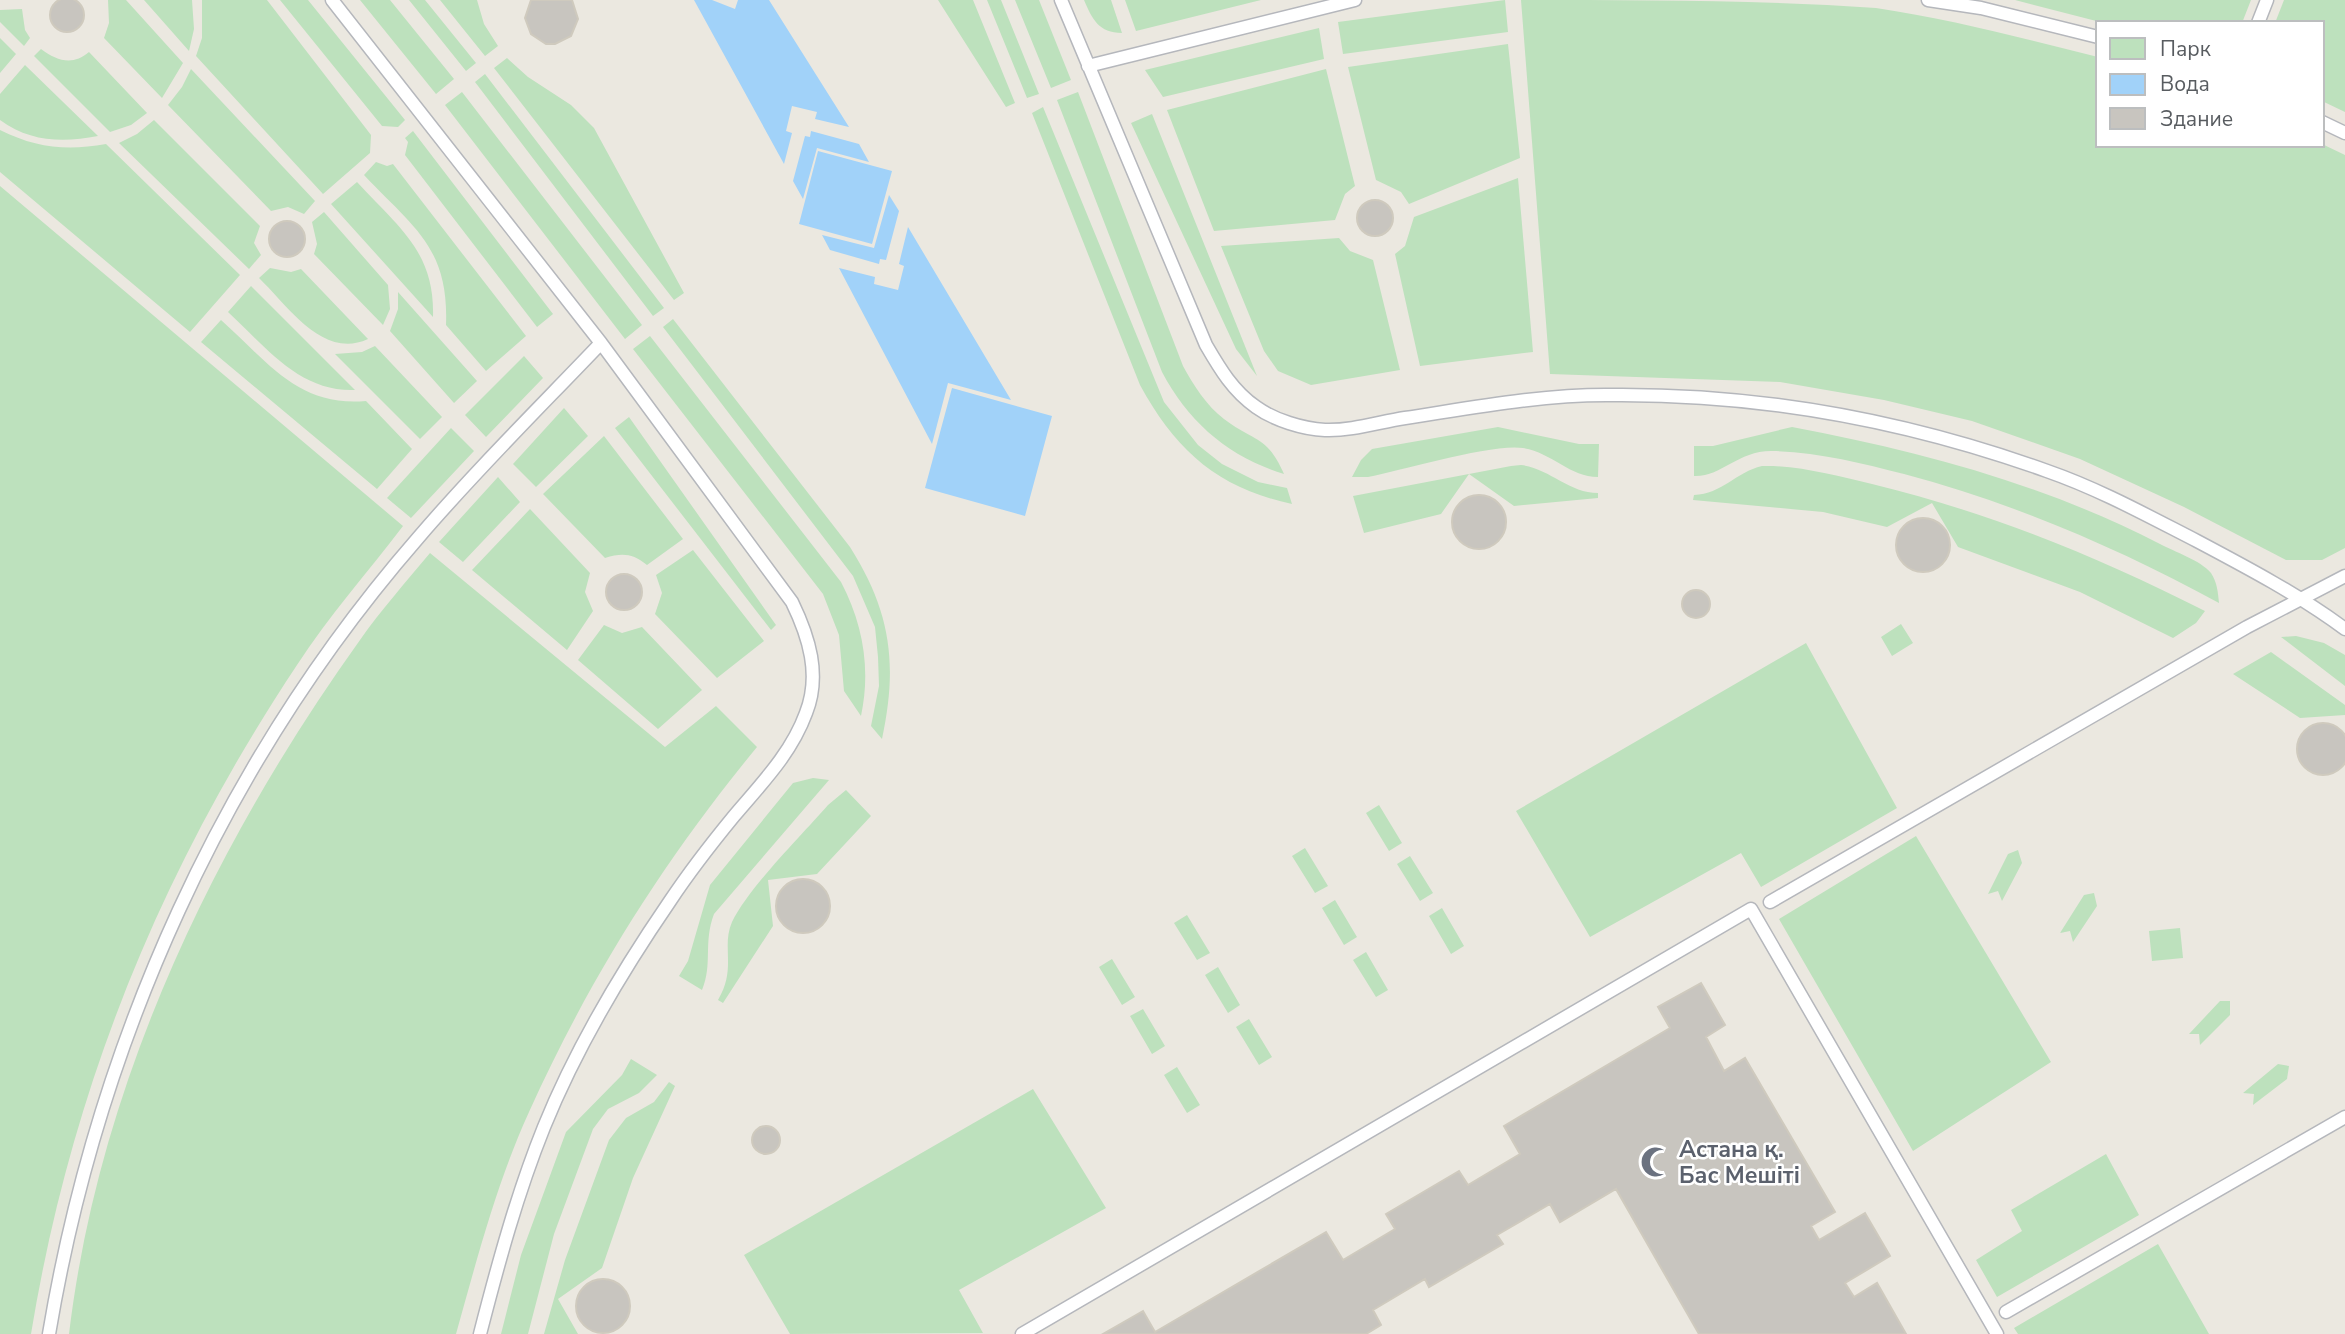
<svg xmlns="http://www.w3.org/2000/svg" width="2345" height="1334" font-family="'Nunito Sans',sans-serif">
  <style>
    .green { fill: #bde1bd }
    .water { fill: #a1d2f9 }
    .building { fill: #c8c5bf; stroke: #cfcabe; stroke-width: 2 }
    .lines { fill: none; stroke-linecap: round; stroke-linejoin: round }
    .lane-casing { stroke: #b5b7bc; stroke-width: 15 }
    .lane { stroke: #fff; stroke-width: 12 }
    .labels { text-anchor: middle; stroke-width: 5; stroke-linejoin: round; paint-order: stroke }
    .worship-label { font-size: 23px; font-weight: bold; fill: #5b616d; stroke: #fff; text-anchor: start }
  </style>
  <rect width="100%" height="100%" fill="#ebe8e0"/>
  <path class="green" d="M108,0H126L183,63L162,98L104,38L109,23Z
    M144,0H192L194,29L189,51Z
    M202,0H267L371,135L370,153L323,194L196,56L202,38Z
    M280,0H308L405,120L398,127L382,126Z
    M360,0H390L454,79L436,94Z
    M409,0H425L476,63L466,71Z
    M440,0H477L484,24L498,46L485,56Z
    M938,0H973L1015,103L1006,107Z
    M987,0H1001L1039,94L1027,98Z
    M1015,0H1039L1071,80L1051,88Z
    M1084,0H1111L1122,33C1099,33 1092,19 1084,0Z
    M1125,0H1261L1136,31Z
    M1505,0L1508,32L1343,54L1338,22Z
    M1521,0C1638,0 1759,0 1876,8C1951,19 2025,39 2098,57V145L2322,144L2345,155V548L2322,560H2286L2184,507L2080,459L1972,421L1884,400L1780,382L1550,374Z
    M2015,0H2251L2242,23H2104Z
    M2284,0H2345V112L2322,101V23H2275Z
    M22,9L25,30L30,38L24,46L0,22V10Z
    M1319,28L1324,59L1163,97L1145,70Z
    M0,38L16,54L0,73Z
    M1508,44L1520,158L1409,204L1401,192L1376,180L1348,67Z
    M41,49C57,61 73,66 89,52L147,113L131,125L110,132L34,56Z
    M507,58L528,77L571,105L594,128L684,293L674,300L494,68Z
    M25,65L98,136C63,143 30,142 0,120V94Z
    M191,69L315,201L304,214L288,207L271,211L168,105L182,87Z
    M1326,69L1355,186L1345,194L1335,220L1214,231L1167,110Z
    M485,74L664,308L653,316L475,82Z
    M462,92L642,325L625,339L445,105Z
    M1078,92L1183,366C1194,386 1206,405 1224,419C1254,442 1267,435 1284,474C1229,457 1189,423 1162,372L1057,100Z
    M1043,107L1164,402L1198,445L1222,464L1258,482L1287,488L1292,504C1218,488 1176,451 1140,385L1032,113Z
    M1152,114L1257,376L1236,349L1131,123Z
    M154,120L260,226L254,243L261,255L249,269L119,143L137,134Z
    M0,130C36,148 67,151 106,144L240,275L190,332L0,172Z
    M413,131L553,314L537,327L405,155L408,142L405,138Z
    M376,162L387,166L393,164L526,336L486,371L446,325C449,247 413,227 364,175Z
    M1518,178L1533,352L1420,366L1395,254L1405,246L1414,217Z
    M357,182C398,227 435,251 433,317L331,204Z
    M0,186L403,526C368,572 328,617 297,665C160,871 71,1090 31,1334H0Z
    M324,212L388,285L390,309L383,325L314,254L317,244L312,222Z
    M1339,238L1350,251L1373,260L1400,370L1311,385L1278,371L1264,351L1221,246Z
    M270,268L291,272L301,269L368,339C323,360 288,306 259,278Z
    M251,286L355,390C299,392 266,347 228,312Z
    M398,292L477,381L454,403L390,331L398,309Z
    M673,319L850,547C891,612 898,664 882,739L871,726L879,686L878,657L875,627L853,576L663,327Z
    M221,320C268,362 298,407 366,401L412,449L377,489L201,342Z
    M650,336L841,582C863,624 871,669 861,716L844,691L839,635L823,594L633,349Z
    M375,346L442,417L420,439L335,354L362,352Z
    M524,356L543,378L486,437L465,415Z
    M564,408L588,436L536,487L513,464Z
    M629,417L776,625L771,630L615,428Z
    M1498,427L1579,444H1599L1598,477C1570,477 1551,452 1523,448C1494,443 1402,470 1368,477H1352L1361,460L1372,449Z
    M1792,427C1919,451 2044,484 2160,544C2175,552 2200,560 2211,573C2217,582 2218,592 2219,603C2118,548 2016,504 1904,474C1862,463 1817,452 1773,451C1738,450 1722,477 1694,476V446H1713Z
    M451,428L474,451L411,518L387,498Z
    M604,436L683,539L647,565C632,553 622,553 605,558L543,494Z
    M1521,465C1549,468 1569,493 1598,493V498L1514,506L1469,474L1441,514L1364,533L1353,496L1511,466Z
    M1762,466C1798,465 1837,476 1872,484C1991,513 2096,556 2205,611L2196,623L2173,638L2080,592L1958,547L1932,503L1887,527L1823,512L1693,500L1694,495C1722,494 1736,472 1762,466Z
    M498,477L520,502L463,562L439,542Z
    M530,509L590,573L585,592L593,611L567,650L472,570Z
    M693,550L764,641L717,678L655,614L662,593L656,575Z
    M430,553L665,747L716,706L757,747C664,860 589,979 529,1112C497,1182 477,1259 456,1334H69C99,1083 214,844 360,640C381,610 406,582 430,553Z
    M1901,624L1913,643L1892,656L1881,637Z
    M604,625L622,633L642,627L702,690L658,729L578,660Z
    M2296,636L2324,643L2345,655V686L2281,637Z
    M1806,643L1897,808L1761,887L1741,853L1590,937L1516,811Z
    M2271,652L2345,705V715L2300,718L2233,674Z
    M813,778L829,780L714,914C703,943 713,964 702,990L679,976L688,961L710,885L793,783Z
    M846,790L871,816L817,874L768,880L773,926L723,1003L718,1000C737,968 721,947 732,922C749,887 802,835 828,805Z
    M1379,805L1402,843L1389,851L1366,813Z
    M1916,836L2051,1062L1913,1151L1779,919Z
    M1305,848L1328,886L1315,893L1292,856Z
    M2018,850L2022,863L2002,901L1998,891L1988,894L2008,854Z
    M1410,856L1433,893L1420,901L1397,864Z
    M2094,893L2097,906L2073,942L2070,931L2060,933L2084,895Z
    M1335,900L1357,937L1344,945L1322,908Z
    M1442,908L1464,946L1451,954L1429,916Z
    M1187,915L1210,953L1197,960L1174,923Z
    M2180,928L2183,958L2152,961L2149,931Z
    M1366,952L1388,990L1376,997L1353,960Z
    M1112,959L1135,997L1122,1005L1099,967Z
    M1218,967L1240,1005L1228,1013L1205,975Z
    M2220,1001H2230V1015L2200,1045L2199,1034H2189Z
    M1143,1009L1165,1046L1152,1054L1130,1016Z
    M1249,1019L1272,1057L1259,1065L1236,1027Z
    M631,1059L657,1075L639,1093L608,1109L593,1129L554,1234L528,1334H501L521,1255L566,1132L622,1075Z
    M2278,1064L2289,1066L2287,1079L2253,1105L2254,1094L2243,1093Z
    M1177,1067L1200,1105L1187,1113L1164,1075Z
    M669,1082L675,1086L633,1178L602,1268L558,1299L578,1334H544L565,1260L609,1140L626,1118L654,1102Z
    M1033,1089L1106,1208L959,1290L983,1333L790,1334L744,1255Z
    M2106,1154L2139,1215L1997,1297L1976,1260L2022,1231L2011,1210Z
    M2158,1244L2209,1334H2018L2014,1328Z"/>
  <path class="water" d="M694,0H712L735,9L738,0H769L849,127L815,119L817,112L792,106L786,131L792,133L784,164Z
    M811,131L859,144L869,162L817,148L803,199L793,181L805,136L810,137Z
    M818,151L892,171L872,244L799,224Z
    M889,195L899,211L886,260L880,259L879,264L830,250L822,235L874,248Z
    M908,227L1011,400L948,383L932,444L839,268L875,277L874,284L898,290L904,266L899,264Z
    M952,388L1052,416L1025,516L925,488Z"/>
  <path class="building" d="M50 15a17 17 0 1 1 34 0a17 17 0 1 1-34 0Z
    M531,0H572L578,19L571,36L555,44H546L531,34L525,18Z
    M1357 218a18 18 0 1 1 36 0a18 18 0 1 1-36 0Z
    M269 239a18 18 0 1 1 36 0a18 18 0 1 1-36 0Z
    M1452 522a27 27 0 1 1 54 0a27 27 0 1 1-54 0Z
    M1896 545a27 27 0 1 1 54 0a27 27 0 1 1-54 0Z
    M606 592a18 18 0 1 1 36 0a18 18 0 1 1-36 0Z
    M1682 604a14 14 0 1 1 28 0a14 14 0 1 1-28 0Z
    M2297 749a26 26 0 1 1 52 0a26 26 0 1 1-52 0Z
    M776 906a27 27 0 1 1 54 0a27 27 0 1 1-54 0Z
    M1701,983L1725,1025L1706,1037L1724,1071L1745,1058L1835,1212L1811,1226L1819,1240L1865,1213L1890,1256L1845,1283L1854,1297L1877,1283L1906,1334H1699L1616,1189L1560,1222L1550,1204L1497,1235L1503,1244L1429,1287L1425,1279L1373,1310L1381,1325L1366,1334H1103L1143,1311L1155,1332L1326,1232L1343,1260L1395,1229L1386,1214L1459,1171L1468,1185L1520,1154L1504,1126L1670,1028L1658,1007Z
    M752 1140a14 14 0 1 1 28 0a14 14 0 1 1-28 0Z
    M576 1306a27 27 0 1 1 54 0a27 27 0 1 1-54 0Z"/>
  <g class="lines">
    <g class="lane-casing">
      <path id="lane" d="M332,0L601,343L792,602C809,637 821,675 806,713C791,754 761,784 734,816C711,844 690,871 670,901C622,971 576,1048 544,1127C517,1194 498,1264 480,1334
        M1061,0L1206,345C1220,369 1233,391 1256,407C1274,420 1303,429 1325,430C1352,431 1379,422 1405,418C1471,408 1539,395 1606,395C1756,393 1905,420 2047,471C2099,489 2148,516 2197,541C2248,568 2299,595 2345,629
        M1928,0L1981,8L2098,37
        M2258,23L2267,0
        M1088,66L1355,0
        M2322,122L2345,133
        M1770,902L2247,627L2345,576
        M2006,1312L2345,1117
        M49,1334C98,1042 223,762 418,538C476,470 540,407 601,343
        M1022,1334L1751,909L1997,1334"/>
    </g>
    <use href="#lane" class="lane"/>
  </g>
  <defs>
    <g id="mosque-bare" transform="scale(2.415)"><path d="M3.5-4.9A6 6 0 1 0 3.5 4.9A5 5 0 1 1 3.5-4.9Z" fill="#6b7280" stroke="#fff" stroke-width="2.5" paint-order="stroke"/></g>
  </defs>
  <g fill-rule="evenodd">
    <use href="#mosque-bare" x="1656" y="1162"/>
  </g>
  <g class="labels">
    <g class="worship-label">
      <text x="1679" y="1157">Астана қ.<tspan x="1679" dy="26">Бас Мешіті</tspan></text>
    </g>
  </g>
  <rect x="2096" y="21" width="228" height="126" fill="#ffffff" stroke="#bcbebf" stroke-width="2"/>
  <rect x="2110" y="38" width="35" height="21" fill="#bde1bd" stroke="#bcbebf" stroke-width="2"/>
  <text x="2160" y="56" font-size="21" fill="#585c60">Парк</text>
  <rect x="2110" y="74" width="35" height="21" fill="#a1d2f9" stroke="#bcbebf" stroke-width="2"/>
  <text x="2160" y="91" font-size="21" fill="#585c60">Вода</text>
  <rect x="2110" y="108" width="35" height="21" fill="#c8c5bf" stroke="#bcbebf" stroke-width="2"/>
  <text x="2160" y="126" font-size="21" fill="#585c60">Здание</text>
</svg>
